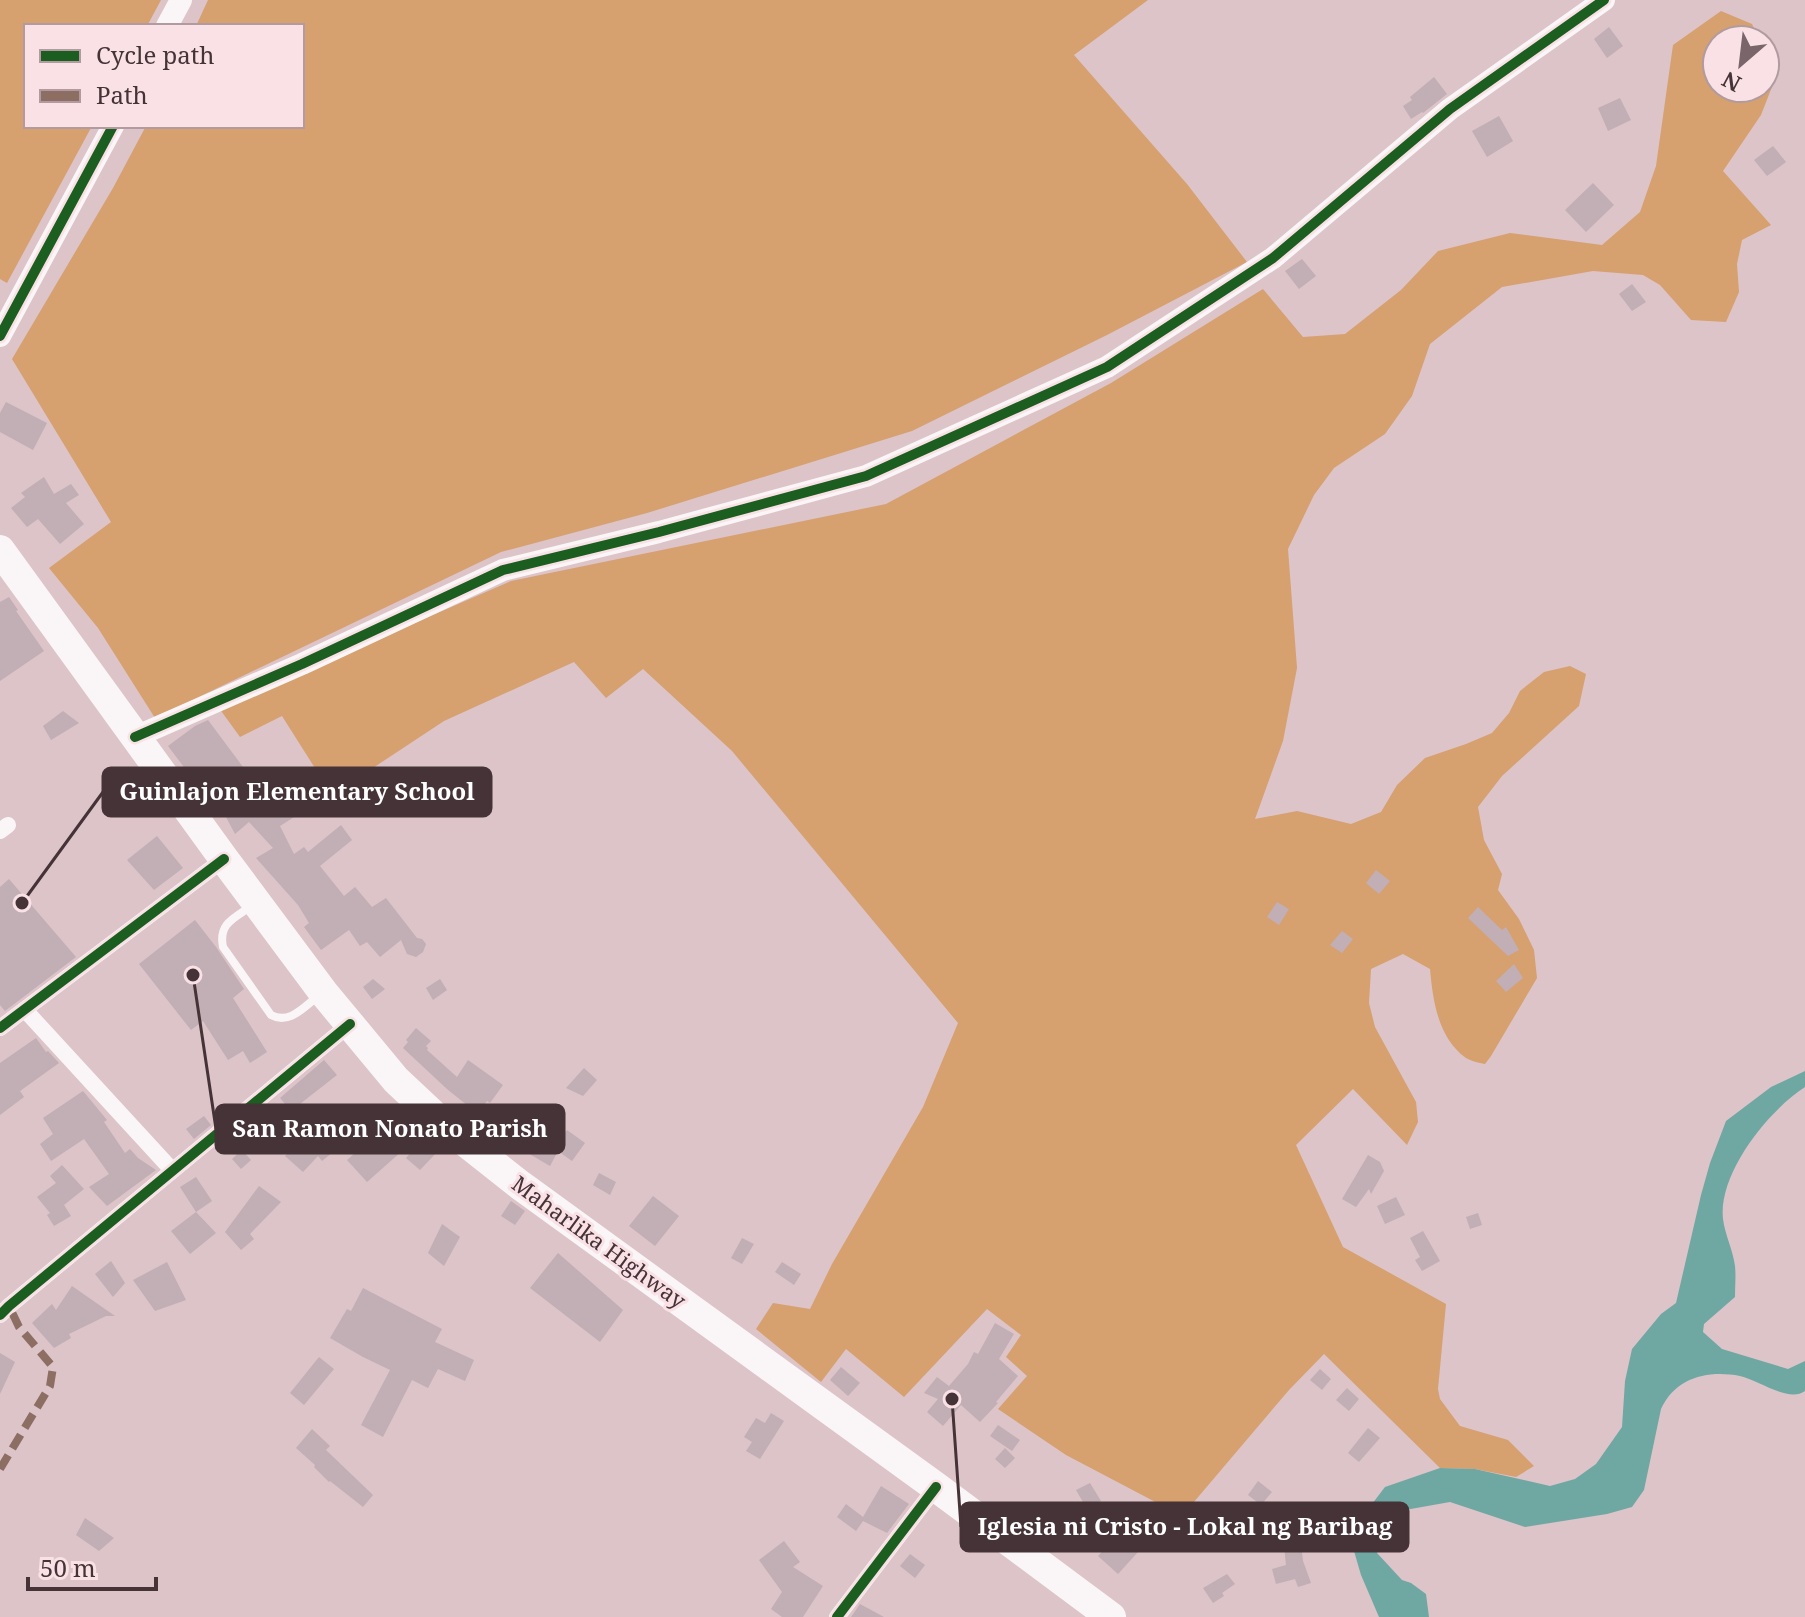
<svg xmlns="http://www.w3.org/2000/svg" width="1805" height="1617" font-family="'Noto Serif',serif">
  <style>
    .green { fill: #d6a06f }
    .water { fill: #6fa8a2 }
    .building { fill: #c1afb5 }
    .lines { fill: none; stroke-linecap: round; stroke-linejoin: round }
    .lane { stroke: #faf6f7; stroke-width: 8 }
    .street { stroke: #faf6f7; stroke-width: 16 }
    .secondary { stroke: #faf6f7; stroke-width: 22 }
    .highway { stroke: #faf6f7; stroke-width: 30 }
    .quiet { stroke: #8d6e63; stroke-width: 8; stroke-dasharray: 16 8; stroke-linecap: butt }
    .cycleway-casing { stroke: #f9e1e6; stroke-width: 15 }
    .cycleway { stroke: #1b5e20; stroke-width: 10 }
    .labels { text-anchor: middle; stroke-width: 6; stroke-linejoin: round; paint-order: stroke }
    .street-label { font-size: 22px; fill: #453337; stroke: #f9e1e6 }
    .leader { fill: none; stroke: #453337; stroke-width: 3 }
    .callout-dot { fill: #453337; stroke: #f9e1e6; stroke-width: 3 }
    .callout { fill: #453337; stroke: #453337; stroke-width: 3 }
    .callout-label { font-size: 24px; text-anchor: middle; font-weight: bold; fill: #fff }
  </style>
  <rect width="100%" height="100%" fill="#dcc4c9"/>
  <path class="green" d="M0,0H161L147,26H26V126H92L7,283L0,279Z
    M208,0H1148L1074,55L1187,184L1247,262L1107,335L912,431L647,513L501,552L155,718L98,628L49,568L111,522L12,359L113,188L146,126H302V26H196Z
    M1721,11L1752,24L1760,40H1717V88H1765V50L1777,74L1761,115L1723,171L1771,225L1742,240L1737,264L1739,292L1726,322L1691,320L1660,285L1643,275L1593,271L1502,287L1430,344L1412,396L1385,434L1334,468L1314,495L1288,549L1297,668L1283,741L1255,819L1297,811L1351,824L1381,812L1397,785L1425,758L1466,744L1492,733L1509,713L1520,691L1544,672L1570,666L1586,674L1579,706L1502,776L1478,807L1484,840L1502,874L1498,890L1519,919L1534,950L1537,978L1491,1056L1485,1064C1479,1063 1471,1061 1466,1058C1438,1038 1433,1001 1430,969L1403,954L1371,969L1369,1003L1375,1027L1416,1102L1418,1122L1407,1145L1353,1089L1296,1145L1343,1247L1446,1304L1438,1389L1440,1399L1460,1426L1508,1440L1534,1466L1516,1477L1475,1469L1440,1468L1324,1354L1289,1390L1182,1516L1066,1455L998,1409L1027,1376L1006,1357L1021,1335L987,1309L904,1397L846,1349L821,1382L756,1329L773,1303L810,1309L832,1264L923,1107L958,1023L732,751L643,669L606,698L574,662L444,721L332,795L282,716L240,737L219,708L511,581L886,504L1111,383L1263,289L1303,337L1345,334L1401,290L1438,251L1510,233L1602,245L1640,212L1656,166L1673,45Z"/>
  <path class="water" d="M1805,1071V1087C1769,1110 1718,1173 1723,1219C1725,1235 1733,1250 1735,1266C1736,1276 1735,1287 1735,1297L1704,1324L1703,1332L1722,1349L1788,1369L1805,1361V1391C1788,1403 1759,1380 1740,1376C1708,1370 1676,1377 1661,1409L1644,1490L1632,1507L1607,1514L1525,1527L1450,1502L1405,1510L1392,1516L1384,1525L1377,1553L1402,1580L1411,1583L1426,1594L1429,1617H1379L1361,1575L1349,1534L1385,1487L1440,1468L1475,1469L1550,1486L1575,1479L1596,1464L1622,1427L1625,1381L1632,1349L1661,1314L1676,1303L1701,1195L1710,1163L1726,1121L1771,1087Z"/>
  <path class="building" d="M1609,27L1623,46L1607,58L1594,39Z
    M1434,77L1447,94L1423,113L1422,112L1411,119L1403,106L1412,100L1410,97Z
    M1620,98L1631,120L1608,131L1598,108Z
    M1499,116L1513,141L1487,157L1472,131Z
    M1773,146L1786,162L1767,176L1754,160Z
    M1593,183L1614,205L1586,232L1565,210Z
    M1302,259L1316,276L1299,289L1285,271Z
    M1632,284L1646,302L1632,311L1619,294Z
    M6,402L47,423L33,450L0,432V413Z
    M44,477L54,494L71,484L79,495L66,503L84,524L60,544L38,519L27,527L11,508L25,497L21,493Z
    M9,597L18,610L16,611L44,651L0,681V602Z
    M63,711L79,723L51,740L43,726Z
    M208,720L243,767L205,795L168,746L195,726Z
    M254,789L272,808L299,791L310,807L280,826L294,854L304,847L308,852L341,825L352,840L320,866L344,896L355,887L372,907L386,898L417,938L422,939L426,944L423,952L416,957L407,954L401,940L380,957L367,942L360,946L349,930L321,950L304,927L309,923L298,905L256,858L273,848L249,822L235,834L226,817L244,803L242,801Z
    M157,836L183,868L154,890L127,860Z
    M1376,870L1390,881L1379,894L1366,883Z
    M9,879L76,957L5,1011L0,1005V887Z
    M1277,902L1289,909L1279,925L1267,917Z
    M1478,907L1502,930L1506,927L1519,950L1508,956L1468,918Z
    M195,920L216,947L244,989L233,998L267,1052L250,1063L243,1051L228,1060L203,1021L191,1030L139,964Z
    M1342,931L1353,939L1342,953L1330,945Z
    M1514,964L1523,978L1506,992L1496,981Z
    M373,979L385,989L372,999L363,987Z
    M440,979L447,990L433,1000L426,988Z
    M416,1028L431,1041L426,1046L428,1048L427,1050L457,1077L468,1060L503,1085L490,1103L487,1101L478,1114L447,1089L403,1048L408,1042L406,1040Z
    M36,1038L46,1052L48,1051L59,1063L20,1091L24,1097L0,1115V1063Z
    M324,1060L337,1075L291,1111L280,1098Z
    M584,1068L597,1080L583,1096L566,1088Z
    M83,1091L107,1120L104,1122L125,1153L130,1149L138,1158L156,1170L107,1206L89,1187L109,1174L84,1139L51,1161L40,1144L53,1134L43,1118Z
    M523,1113L556,1144L567,1130L585,1143L572,1161L558,1151L550,1166L521,1149L504,1133Z
    M301,1114L325,1142L330,1138L338,1148L322,1161L318,1156L303,1172L285,1156L295,1146L282,1132Z
    M204,1116L211,1125L194,1139L186,1129Z
    M382,1129L402,1151L367,1182L347,1160Z
    M425,1137L439,1150L420,1170L406,1158Z
    M242,1150L251,1160L241,1169L232,1159Z
    M1368,1155L1380,1162L1384,1171L1371,1194L1369,1189L1356,1207L1342,1199Z
    M62,1165L84,1189L64,1205L71,1216L54,1226L47,1215L50,1213L37,1197L56,1183L50,1176Z
    M599,1173L616,1182L610,1195L593,1185Z
    M196,1177L212,1201L196,1212L180,1187Z
    M259,1186L281,1202L250,1234L254,1239L241,1250L225,1232Z
    M653,1196L679,1216L655,1246L629,1226Z
    M1396,1197L1405,1215L1385,1224L1377,1206Z
    M511,1201L525,1211L515,1225L501,1216Z
    M196,1212L216,1233L190,1254L171,1231Z
    M1478,1213L1482,1225L1470,1229L1466,1217Z
    M442,1224L460,1237L444,1266L428,1253Z
    M1423,1231L1440,1261L1422,1271L1415,1260L1420,1257L1410,1238Z
    M742,1238L754,1244L742,1264L731,1258Z
    M558,1253L623,1310L600,1342L530,1288Z
    M111,1261L125,1283L113,1297L95,1274Z
    M167,1262L186,1300L155,1311L133,1280Z
    M782,1262L801,1274L794,1285L775,1272Z
    M72,1286L115,1316H106L69,1334L71,1338L54,1348L32,1323L52,1304L56,1310Z
    M363,1288L442,1329L435,1342L474,1360L465,1381L438,1369L428,1388L412,1380L383,1437L361,1425L390,1370L363,1357L330,1338L347,1309L351,1311Z
    M995,1323L1014,1334L999,1359L1018,1376L996,1402L998,1403L980,1422L961,1405L943,1426L927,1412L938,1399L924,1393L937,1377L949,1386L968,1364L974,1352L978,1354Z
    M0,1353L15,1362L0,1394Z
    M319,1357L334,1369L304,1405L290,1393Z
    M841,1367L860,1383L848,1396L830,1380Z
    M1320,1369L1331,1379L1322,1390L1310,1380Z
    M1347,1388L1359,1399L1349,1411L1336,1400Z
    M771,1413L784,1421L760,1459L746,1451L752,1442L744,1437L756,1418L765,1423Z
    M998,1425L1020,1440L1012,1451L990,1436Z
    M1368,1428L1380,1438L1359,1462L1348,1453Z
    M312,1429L330,1446L326,1450L373,1495L363,1507L330,1481L329,1482L314,1467L315,1465L296,1448Z
    M1005,1448L1015,1458L1005,1468L995,1459Z
    M1258,1481L1272,1492L1261,1505L1248,1495Z
    M1090,1483L1101,1501L1087,1509L1076,1490Z
    M881,1486L909,1504L887,1533L863,1521L856,1531L837,1517L846,1504L863,1517Z
    M85,1518L114,1538L99,1551L76,1535Z
    M1118,1534L1138,1552L1118,1574L1098,1556Z
    M784,1541L800,1562L793,1567L823,1586L803,1617H782L771,1609L782,1592L759,1560Z
    M1301,1544L1303,1561L1311,1583L1298,1587L1295,1579L1276,1584L1272,1569L1286,1565L1284,1546Z
    M910,1554L925,1565L915,1578L900,1566Z
    M1227,1574L1235,1584L1222,1593L1224,1596L1213,1603L1203,1588Z
    M860,1604L884,1617H851Z"/>
  <g class="lines">
    <path class="lane" d="M253,905C235,918 218,923 223,947L271,1015C289,1025 304,1007 317,997"/>
    <path class="street" d="M0,831L8,825
      M25,1010L172,1170
      M0,1028L224,859
      M0,1315L9,1306L350,1024
      M837,1617L936,1487"/>
    <path class="secondary" d="M167,26L181,0
      M0,336L113,126
      M135,737L302,664L503,570L659,532L866,476L1107,367L1273,258L1450,109L1604,0"/>
    <path class="highway" d="M0,550L224,859L323,992L396,1080L444,1125L520,1185L936,1487L1111,1617"/>
    <path class="quiet" d="M0,1469L50,1386L53,1367L19,1327L9,1306"/>
    <g class="cycleway-casing">
      <path id="cycleway" d="M0,336L113,126
        M135,737L302,664L503,570L659,532L866,476L1107,367L1273,258L1450,109L1604,0
        M0,1028L224,859
        M0,1315L9,1306L350,1024
        M837,1617L936,1487"/>
    </g>
    <use href="#cycleway" class="cycleway"/>
  </g>
  <g class="labels">
    <g class="street-label">
      <text transform="translate(599 1242) rotate(36)" y="8">Maharlika Highway</text>
    </g>
  </g>
  <path class="leader" d="M22 903L103 792M193 975L216 1129M952 1399L961 1527"/>
  <g class="callout-dot">
    <circle cx="22" cy="903" r="8"/>
    <circle cx="193" cy="975" r="8"/>
    <circle cx="952" cy="1399" r="8"/>
  </g>
  <g class="callout">
    <rect x="103" y="768" width="388" height="48" rx="8"/>
    <rect x="216" y="1105" width="348" height="48" rx="8"/>
    <rect x="961" y="1503" width="447" height="48" rx="8"/>
  </g>
  <g class="callout-label">
    <text x="297" y="800">Guinlajon Elementary School</text>
    <text x="390" y="1137">San Ramon Nonato Parish</text>
    <text x="1185" y="1535">Iglesia ni Cristo - Lokal ng Baribag</text>
  </g>
  <rect x="24" y="24" width="280" height="104" fill="#f9e1e6" stroke="#b19ba0" stroke-width="2"/>
  <rect x="40" y="50" width="40" height="12" fill="#1b5e20" stroke="#b19ba0" stroke-width="2"/>
  <text x="96" y="64" font-size="24" fill="#453337">Cycle path</text>
  <rect x="40" y="90" width="40" height="12" fill="#8d6e63" stroke="#b19ba0" stroke-width="2"/>
  <text x="96" y="104" font-size="24" fill="#453337">Path</text>
  <g transform="translate(1741 64) rotate(208)"><circle r="38" fill="#f9e1e6" stroke="#b19ba0" stroke-width="2"/>
  <path d="M0-6L14 30L0 20L-14 30Z" fill="#7a666a"/>
  <text y="-12" font-size="22" font-weight="bold" text-anchor="middle" fill="#453337">N</text>
  </g>
  <path d="M28 1577v12h128v-12" fill="none" stroke="#453337" stroke-width="4"/>
  <text x="40" y="1577" font-size="24" fill="#453337" stroke="#f9e1e6" stroke-width="6" paint-order="stroke">50 m</text>
</svg>
